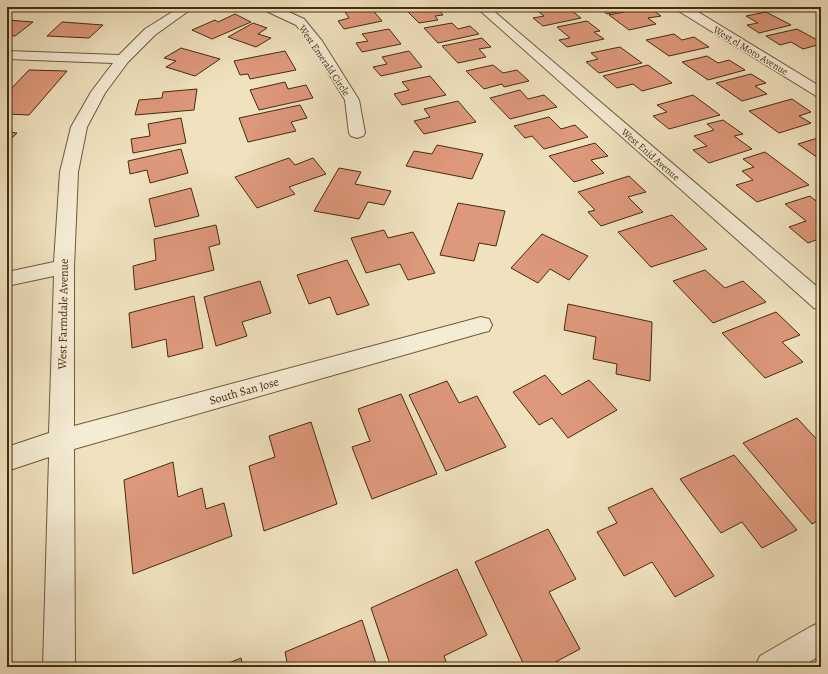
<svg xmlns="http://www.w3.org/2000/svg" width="828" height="674" font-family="Alegreya,serif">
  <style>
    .building { fill: #de987c; stroke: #442d0d }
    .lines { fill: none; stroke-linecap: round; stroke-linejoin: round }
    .minor-casing { stroke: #6f5a3a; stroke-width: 2 }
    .minor { fill: #f5ecd5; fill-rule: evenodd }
    .labels { text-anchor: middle; stroke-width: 3; stroke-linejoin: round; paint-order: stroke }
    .far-street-label { font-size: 10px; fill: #442d0d; stroke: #f5ecd5 }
    .street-label { font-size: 12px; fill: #442d0d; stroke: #f5ecd5 }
  </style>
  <rect width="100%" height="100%" fill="#f0e2bf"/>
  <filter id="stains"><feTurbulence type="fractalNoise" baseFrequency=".005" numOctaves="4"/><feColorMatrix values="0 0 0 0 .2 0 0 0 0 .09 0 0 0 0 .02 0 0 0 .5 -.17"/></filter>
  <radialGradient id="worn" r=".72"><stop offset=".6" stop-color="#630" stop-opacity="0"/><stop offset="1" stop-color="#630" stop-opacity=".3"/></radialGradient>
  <path class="building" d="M370,7L382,21L344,29L338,21L349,18L345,12Z
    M403,7H443L437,8L443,15L435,16L438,20L419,23Z
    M542,7H567L581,18L543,26L533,18L544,16L535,9Z
    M597,7H638L607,14Z
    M648,7L661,16L648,18L656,24L629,30L609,15Z
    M766,12L791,25L759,33L747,25L758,23L746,16Z
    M235,14L251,22L212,39L192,30L215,20L218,22Z
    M7,20L33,22L15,36L7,35Z
    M587,21L600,31L594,32L604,39L567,47L559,40L570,38L557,27Z
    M62,22L103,25L89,38L47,36Z
    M253,23L267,28L258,34L271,38L256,47L228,37Z
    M452,23L458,29L470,26L479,34L438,43L424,28Z
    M389,29L401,44L362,52L356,43L368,41L362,34Z
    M797,29L821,42V44L803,49L791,42L780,45L766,36Z
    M674,34L682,40L694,37L709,47L669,56L646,40Z
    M482,38L491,47L479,49L486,57L458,63L442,46Z
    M620,47L642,63L599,73L586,62L598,59L591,53Z
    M181,48L220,59L195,76L166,67L176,61L164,58Z
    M285,51L296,70L250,79L248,74L240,75L234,61Z
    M409,51L422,67L381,76L373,67L387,64L382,57Z
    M707,56L718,63L729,60L745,70L708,80L682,62Z
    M493,65L503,73L517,70L529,81L504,87L502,84L484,89L466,71Z
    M648,65L672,83L642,91L633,84L617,88L603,76Z
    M29,70L67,71L29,115L7,114V93Z
    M751,74L766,83L755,86L767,94L742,101L716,83Z
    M430,76L446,95L402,105L394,94L409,90L402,82Z
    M285,82L288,89L306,85L313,98L259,110L250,90Z
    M197,89L194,110L135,115L139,100L162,98L163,92Z
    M520,90L528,99L544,95L557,107L510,119L490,98Z
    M693,95L720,115L669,129L653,116L667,112L657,105Z
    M792,99L811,112L799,116L811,123L779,133L749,111Z
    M458,101L476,122L424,134L414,121L430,117L424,109Z
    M300,105L307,118L291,122L296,131L248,142L239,118Z
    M549,117L561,129L575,125L588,137L544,149L532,136L525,138L514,126Z
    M181,118L186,143L133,153L131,139L150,136L148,124Z
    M723,120L743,134L734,136L752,149L709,163L693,150L707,146L694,136L714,130L707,124Z
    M7,132L17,133L7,143Z
    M821,137V160L798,144Z
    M595,143L608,156L591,160L604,173L574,182L549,156Z
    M437,145L483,154L472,179L406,166L414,151L432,154Z
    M181,149L188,173L150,183L147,170L130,174L128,161Z
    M765,152L809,185L757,202L736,185L753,180L742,171L754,167L743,159Z
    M289,158L295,165L313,158L326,174L289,187L295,194L257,208L235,177Z
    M339,168L361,172L355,184L391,191L384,205L368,202L359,219L314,211Z
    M629,176L646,192L628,197L643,212L601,226L588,212L595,210L578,192Z
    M191,188L199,216L155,227L149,199Z
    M810,196L821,205V238L808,243L789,227L806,221L785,204Z
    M458,203L505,211L496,246L479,243L474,261L440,255Z
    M672,215L707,249L651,267L618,232Z
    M216,225L220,244L209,247L214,270L135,290L133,266L156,260L154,239Z
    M384,230L388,238L413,232L435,273L408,280L400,264L366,273L351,238Z
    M542,234L588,256L569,280L550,269L538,283L511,268Z
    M347,260L369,305L337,315L330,297L309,304L297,275Z
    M705,270L725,288L743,281L766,302L713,323L673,281Z
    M260,281L271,313L242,322L247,336L216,346L204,297Z
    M194,296L203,348L168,357L166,339L132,348L129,313Z
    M568,304L652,322L650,381L616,374L617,364L593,359L596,337L564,330Z
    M776,312L800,335L782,342L803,362L765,378L722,333Z
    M545,375L562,395L589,380L617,410L568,438L552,418L539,425L513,392Z
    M447,381L459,403L477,396L506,447L446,471L409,395Z
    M401,394L437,474L372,499L352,447L370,441L358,409Z
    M797,418L821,444V519L812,524L743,443Z
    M311,422L337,504L264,531L249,466L275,457L269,436Z
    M734,455L797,530L762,548L742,522L721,533L680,479Z
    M173,462L178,497L202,488L206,509L224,503L232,536L133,574L124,480Z
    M652,488L714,576L675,597L652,562L624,576L597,532L617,523L608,508Z
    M548,529L576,579L549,592L580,649L546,667H525L475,562Z
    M457,569L487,635L444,656L448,667H391L371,608Z
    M362,620L377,667H288L285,652Z
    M241,658L243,667H219Z"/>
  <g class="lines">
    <g class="minor-casing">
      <path id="minor" d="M180,7H194L155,35L128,62L105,93L87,127L78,172L74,267V426L481,317L489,319L492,325L489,331L481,333L74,449L75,667H43L49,457L7,471V447L49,433L54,276L7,286V272L54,262L60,172L71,127L91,92L113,63L7,59V51L119,55L145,29Z
        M262,7H278L304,19L322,41L359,100L365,133L363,136L357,138L351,136L349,133L345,100L309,42L296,25L264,10Z
        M476,7H489L821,290V310L814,308Z
        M675,7H690L821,87V97L816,96L677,10Z
        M821,622V655L801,667H755L760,656L810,627Z"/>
    </g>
    <use href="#minor" class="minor"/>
  </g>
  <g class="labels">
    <g class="far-street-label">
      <text transform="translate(751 50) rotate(31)" y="4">West el Moro Avenue</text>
      <text transform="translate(325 60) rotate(56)" y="4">West Emerald Circle</text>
      <text transform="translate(651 154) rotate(41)" y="4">West Enid Avenue</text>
    </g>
    <g class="street-label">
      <text transform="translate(63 314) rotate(-89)" y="4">West Farmdale Avenue</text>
      <text transform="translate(244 391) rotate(-16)" y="4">South San Jose</text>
    </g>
  </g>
  <rect width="828" height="674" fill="none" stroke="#f0e2bf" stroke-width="24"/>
  <rect x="8" y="8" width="812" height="658" fill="none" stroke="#442d0d" stroke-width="2"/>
  <rect x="12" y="12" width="804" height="650" fill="none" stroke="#442d0d"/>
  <rect width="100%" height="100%" filter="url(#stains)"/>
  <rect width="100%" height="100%" fill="url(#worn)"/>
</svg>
